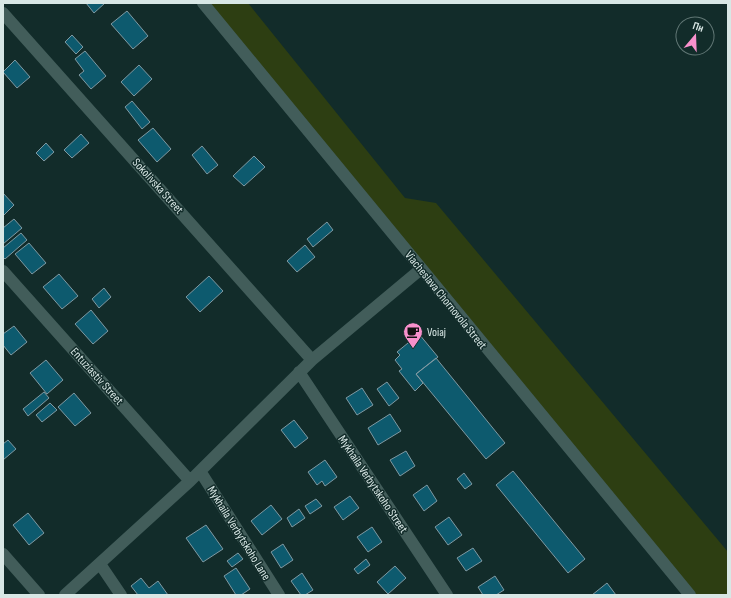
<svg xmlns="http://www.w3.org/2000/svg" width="731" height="598" font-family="'Sofia Sans Condensed',sans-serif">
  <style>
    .green { fill: #2d3e12 }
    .building { fill: #0d5a6e; stroke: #7f99a2 }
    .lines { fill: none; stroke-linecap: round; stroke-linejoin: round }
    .minor { stroke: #425d5a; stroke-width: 12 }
    .labels { text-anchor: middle; stroke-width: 3; stroke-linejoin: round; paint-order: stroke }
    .street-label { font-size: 12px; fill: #d8e7e5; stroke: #122c2a }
    .poi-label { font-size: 12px; fill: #d8e7e5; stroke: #122c2a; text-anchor: start }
  </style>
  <rect width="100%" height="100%" fill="#122c2a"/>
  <path class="green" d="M204,3H248L405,198L436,203L728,552V595H690Z"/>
  <path class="building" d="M86,3H105L94,13Z
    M127,11L148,36L133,49L111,24Z
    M72,35L83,47L76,54L65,42Z
    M85,51L106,76L91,89L79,75L84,71L75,59Z
    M15,60L30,77L17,88L3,72Z
    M139,65L152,79L134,96L121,82Z
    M132,101L150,122L142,129L125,107Z
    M153,128L171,149L157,162L138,140Z
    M81,134L89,143L72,158L64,150Z
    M46,143L54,152L44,161L36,153Z
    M202,146L218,165L207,174L192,155Z
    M254,156L265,167L244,186L233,176Z
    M3,193L14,205L3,216Z
    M14,219L22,228L3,244V228Z
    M327,222L333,230L313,247L307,239Z
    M21,233L27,240L5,259L3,257V248Z
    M29,243L46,263L32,274L15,254Z
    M305,245L315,257L297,272L287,261Z
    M59,274L78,296L62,309L43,287Z
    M209,276L223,291L200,312L186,297Z
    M104,288L111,297L99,308L92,299Z
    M91,310L108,331L93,344L75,324Z
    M14,326L27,342L11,355L3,345V334Z
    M419,334L438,357L416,374L423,383L415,391L399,371L402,369L395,360L400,355L397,352Z
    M436,358L505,443L486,459L416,374Z
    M46,360L63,380L47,394L30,373Z
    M387,382L399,398L389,406L377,389Z
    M362,388L373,405L357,415L346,398Z
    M44,392L49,398L28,416L23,409Z
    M74,393L91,413L75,426L58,407Z
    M50,403L57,410L42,422L36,415Z
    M390,414L401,431L378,445L368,428Z
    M294,420L308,438L295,448L281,430Z
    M8,440L16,449L3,460V444Z
    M406,451L415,466L400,476L390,460Z
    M325,460L337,477L325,486L322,481L317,485L308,472Z
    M513,471L585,559L568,573L496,485Z
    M464,473L472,484L465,489L457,479Z
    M427,485L437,501L424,511L413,495Z
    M350,496L359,508L343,520L334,507Z
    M316,499L322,506L310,514L305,506Z
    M271,505L282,519L262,535L251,521Z
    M299,509L305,518L292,527L287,518Z
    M28,513L44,533L29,545L13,525Z
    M449,517L462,535L448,545L435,527Z
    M206,525L223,549L203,562L186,538Z
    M372,527L382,542L368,552L357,537Z
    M283,544L293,560L281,568L271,552Z
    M473,548L482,561L466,571L457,558Z
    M238,553L243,559L232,567L227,561Z
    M366,559L370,565L358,574L354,569Z
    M395,566L406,578L388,594L377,582Z
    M236,568L250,589L241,595H236L224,576Z
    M302,573L313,590L305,595H301L291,581Z
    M495,576L504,590L496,595H483L478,587Z
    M141,578L149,588L158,581L168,595H138L131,586Z
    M607,583L616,595H592Z"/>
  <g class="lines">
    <path class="minor" d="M203,3L690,595
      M3,13L312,360
      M3,271L190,481
      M299,372L447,595
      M200,471L279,595
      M3,554L39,595
      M100,564L121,595
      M65,595L190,481L312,360L421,269"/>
  </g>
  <defs>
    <g id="cafe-pin" transform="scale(1)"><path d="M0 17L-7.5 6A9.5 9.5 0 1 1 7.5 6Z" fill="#f890cc" stroke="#122c2a"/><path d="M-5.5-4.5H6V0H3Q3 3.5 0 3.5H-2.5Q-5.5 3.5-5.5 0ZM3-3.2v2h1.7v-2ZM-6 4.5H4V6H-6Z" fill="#111"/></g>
  </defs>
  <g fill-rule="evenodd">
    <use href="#cafe-pin" x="413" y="332"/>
  </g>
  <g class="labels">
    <g class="street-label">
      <text transform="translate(158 186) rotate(48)" y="4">Sokolivska Street</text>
      <text transform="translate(446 300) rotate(51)" y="4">Viacheslava Chornovola Street</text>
      <text transform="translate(97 376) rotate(48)" y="4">Entuziastiv Street</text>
      <text transform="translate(373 484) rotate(56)" y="4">Mykhaila Verbytskoho Street</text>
      <text transform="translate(239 533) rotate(58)" y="4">Mykhaila Verbytskoho Lane</text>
    </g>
    <g class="poi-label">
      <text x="427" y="336">Voiaj</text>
    </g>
  </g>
  <rect width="731" height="598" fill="none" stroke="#d8e7e5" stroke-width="8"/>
  <g transform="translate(695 36) rotate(19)"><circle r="19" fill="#122c2a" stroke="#617775"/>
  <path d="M0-3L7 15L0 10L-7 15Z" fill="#f890cc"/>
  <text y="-6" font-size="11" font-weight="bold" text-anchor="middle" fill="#d8e7e5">Пн</text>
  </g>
</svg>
